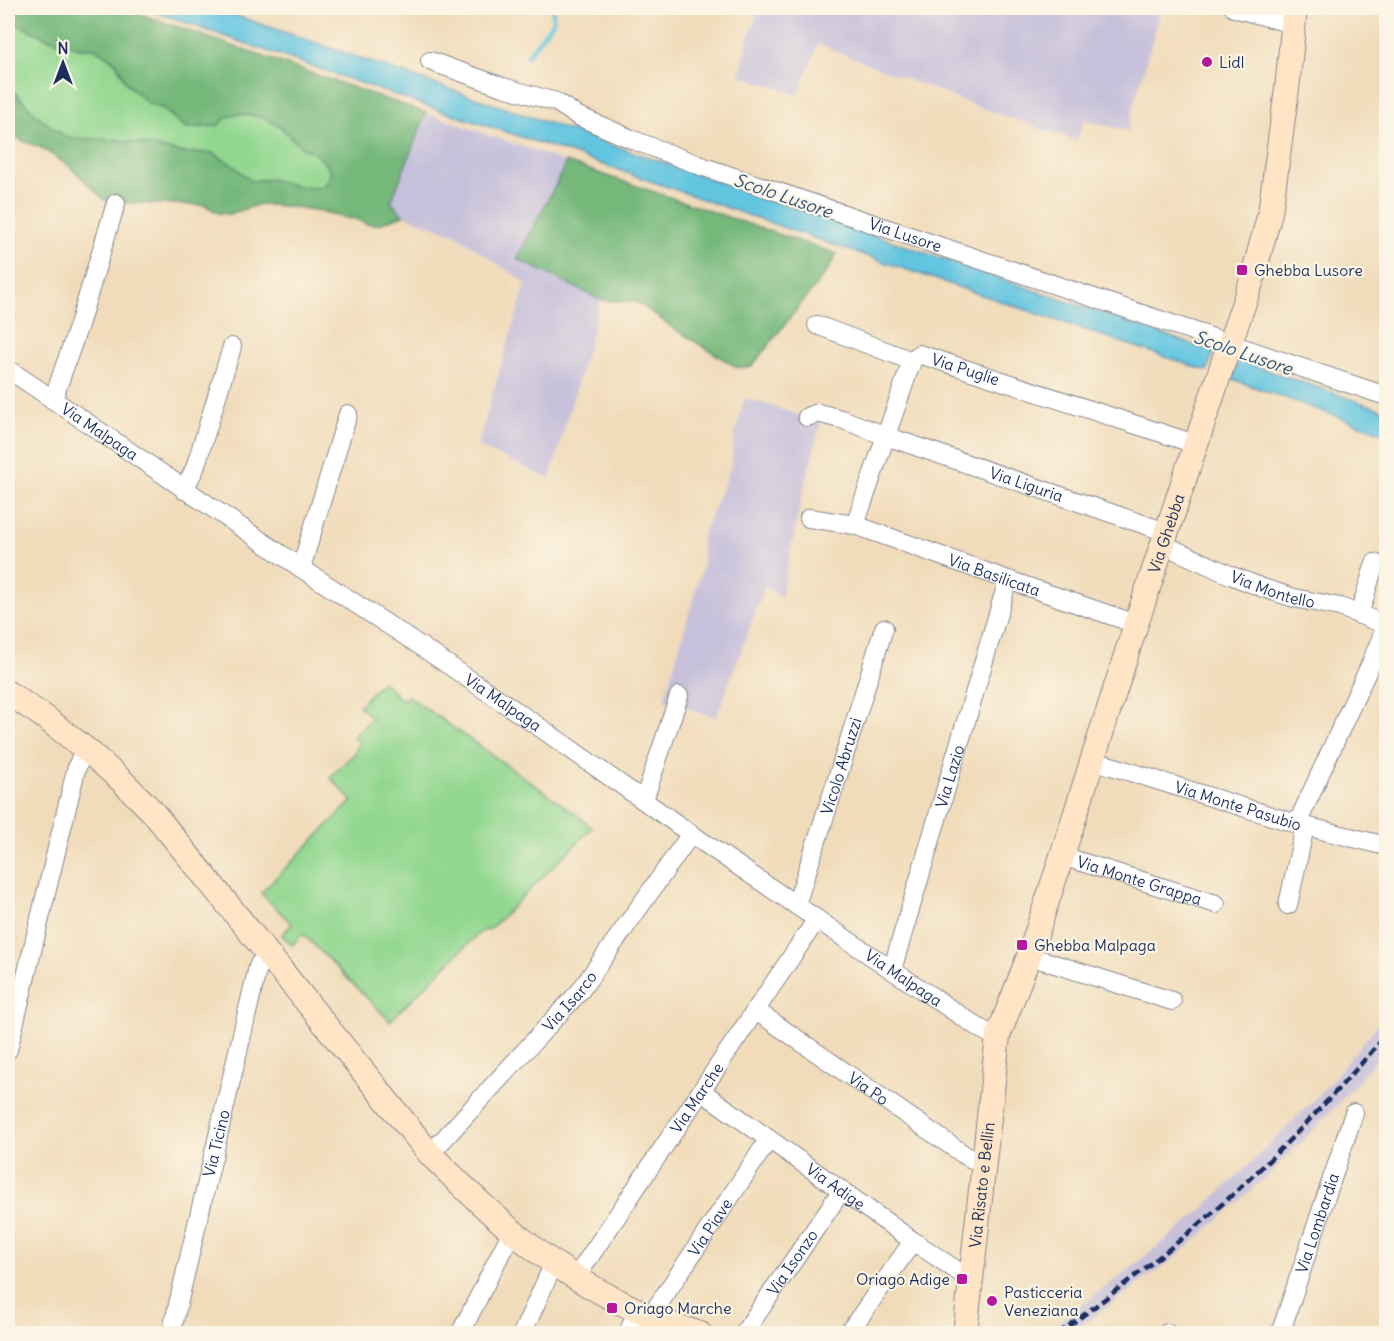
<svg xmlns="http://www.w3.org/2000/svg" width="1394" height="1341" font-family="Delius,sans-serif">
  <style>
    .industrial { fill: #c6c0da }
    .green { fill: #92d790; stroke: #568377; stroke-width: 1.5 }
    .forest { fill: #75b87a; stroke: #48746c; stroke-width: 1.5 }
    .water { fill: #62c5e0; stroke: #3e7a9f; stroke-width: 1.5 }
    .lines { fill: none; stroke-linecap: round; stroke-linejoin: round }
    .stream { stroke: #62c5e0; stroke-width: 4.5 }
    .street-casing { stroke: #86868c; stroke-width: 20 }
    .secondary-casing { stroke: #86868c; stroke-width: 26 }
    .street { stroke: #fff; stroke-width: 18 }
    .secondary { stroke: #ffe4c6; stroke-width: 24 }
    .rail { stroke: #1b2f5e; stroke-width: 4.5; stroke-dasharray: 9 4.5; stroke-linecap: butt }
    .poi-dot { fill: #b5179e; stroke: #fcf5e5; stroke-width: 2 }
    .labels { text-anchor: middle; stroke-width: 4.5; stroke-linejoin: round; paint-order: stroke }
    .poi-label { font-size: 16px; fill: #1b2f5e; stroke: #fcf5e5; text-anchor: start }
    .street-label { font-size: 16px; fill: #1b2f5e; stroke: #fcf5e5 }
    .water-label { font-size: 18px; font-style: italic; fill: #2d547e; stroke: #fcf5e5 }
  </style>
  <rect width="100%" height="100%" fill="#fcf5e5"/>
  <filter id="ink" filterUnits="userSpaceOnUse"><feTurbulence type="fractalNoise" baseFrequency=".0167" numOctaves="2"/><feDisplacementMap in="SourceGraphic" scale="12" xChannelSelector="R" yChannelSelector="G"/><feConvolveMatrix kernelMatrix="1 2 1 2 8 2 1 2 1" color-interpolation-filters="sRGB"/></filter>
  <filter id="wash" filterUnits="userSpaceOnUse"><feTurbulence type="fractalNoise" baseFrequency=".008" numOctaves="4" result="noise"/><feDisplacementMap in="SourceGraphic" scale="24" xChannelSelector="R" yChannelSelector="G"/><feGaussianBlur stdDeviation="1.35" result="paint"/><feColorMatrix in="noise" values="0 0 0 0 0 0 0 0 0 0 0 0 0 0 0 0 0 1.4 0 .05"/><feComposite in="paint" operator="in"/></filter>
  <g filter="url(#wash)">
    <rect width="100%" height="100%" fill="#f0dcba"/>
    <path class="industrial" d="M759,8H1161L1127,131L1084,120L1077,141L981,108L818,44L798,95L740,75L748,38Z
      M426,113L566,162L556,183L517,259L601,300L550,479L477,446L526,283L456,235L403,215L390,203Z
      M745,398L821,422L801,500L781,597L765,586L716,718L664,700L703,565L701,539L731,466L735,434Z
      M1386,1015V1048L1340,1102L1273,1171L1176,1257L1072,1332L1069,1333H1044L1128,1270L1195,1216L1253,1161L1319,1095Z"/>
    <path class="green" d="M8,20L47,38L80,48H94L116,63L127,84L148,103L162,108L186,128L217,126L226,118L235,114L252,115L264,117L280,126L303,149L311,150L321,159L331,171L328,181L319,188L300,187L271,179L251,181L233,165L213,153H183L142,144L117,140L68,138L42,120L8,86Z
      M382,681L402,700L408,696L579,816L592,828L490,929L480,932L390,1021L303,934L292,945L282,935L292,924L261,893L352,801L330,777L355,753L359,742L353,737L372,718L359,706Z"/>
    <path class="forest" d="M8,8H123L426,113L391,202L403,215L379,224H366L356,219L347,218L320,211L295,207L259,204L230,214L218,213L205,205L127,203L105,200L68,165L42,148L23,141L8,132V86L42,120L68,138L117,140L142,144L183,153H213L233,165L251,181L271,179L300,187L319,188L328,182L331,171L321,159L311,150L303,149L280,126L264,118L252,115L235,114L226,118L217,126L186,128L162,108L148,103L127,84L116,62L94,48H80L47,38L8,20Z
      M566,162L837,254L827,271L752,366L738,368L675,329L637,302L601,300L517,259L556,184Z"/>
    <path class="water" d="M143,8H214L1214,352L1207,371L840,247L570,153L430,107Z
      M1238,360L1386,411V434L1232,379Z"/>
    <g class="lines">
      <path class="stream" d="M527,56L553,22V8"/>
    </g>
  </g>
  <g filter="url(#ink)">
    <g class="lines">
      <g class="street-casing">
        <g id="street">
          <path d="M1234,8L1293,24"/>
          <path id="s1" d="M430,61L503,87L556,102L578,116L636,141L704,167L1386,396"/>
          <path d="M817,325L912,361"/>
          <path id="s2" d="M8,369L301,568L419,645L535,724L691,834L892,970L979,1028L992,1035L998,1036"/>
          <path d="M53,400L79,325L116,203"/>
          <path id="s3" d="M807,417L818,413L844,420L886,436L1166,532"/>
          <path d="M184,490L195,468L232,347"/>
          <path id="s4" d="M809,518L855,525L912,361L919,354L1195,444"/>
          <path id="s5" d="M855,525L1008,580L1136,624"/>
          <path id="s6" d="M1162,544L1230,575L1263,588L1294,598L1340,607L1386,625"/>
          <path d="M301,568L348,414"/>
          <path d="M1359,615L1375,563"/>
          <path id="s7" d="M1092,760L1297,824L1386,846"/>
          <path d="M644,800L679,696"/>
          <path d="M1297,824L1371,663L1386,626"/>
          <path id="s8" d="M1062,856L1216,904"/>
          <path id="s9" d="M796,905L837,779L884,628"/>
          <path d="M1288,905L1305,826"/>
          <path d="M1029,956L1172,1001"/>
          <path id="s10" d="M892,970L1008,580"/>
          <path id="s11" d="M755,1010L969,1158L984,1163"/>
          <path d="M8,1050L76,770L80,759L88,751"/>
          <path id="s12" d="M701,1091L913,1241L971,1280"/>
          <path id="s13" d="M430,1154L580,991L691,834"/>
          <path id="s14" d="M576,1277L817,919"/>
          <path id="s15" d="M650,1317L769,1139"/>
          <path id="s16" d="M171,1334L257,971L259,964L269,956"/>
          <path d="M460,1334L512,1231"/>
          <path d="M522,1334L554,1263"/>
          <path d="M628,1334L637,1310"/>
          <path id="s17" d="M743,1334L842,1190"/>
          <path d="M848,1334L913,1241"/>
          <path d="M1167,1334V1333"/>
          <path id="s18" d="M1280,1334L1354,1113"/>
        </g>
      </g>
      <g class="secondary-casing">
        <g id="secondary">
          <path d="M8,693L43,716L88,751L122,781L152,811L430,1154C469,1193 510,1233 555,1264C599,1294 648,1318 700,1334"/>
          <path id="s19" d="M965,1334L998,1036L1029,956L1062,856L1136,624L1228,348L1251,283L1270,213L1287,89L1295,8"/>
        </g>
      </g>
      <use href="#street" class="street"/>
      <use href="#secondary" class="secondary"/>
      <path class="rail" d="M1058,1334C1105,1299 1152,1264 1196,1227C1265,1168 1328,1103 1386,1035"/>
    </g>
  </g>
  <g class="poi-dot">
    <circle cx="1207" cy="62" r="6"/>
    <rect x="1236" y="264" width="12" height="12" rx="3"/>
    <rect x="1016" y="939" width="12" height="12" rx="3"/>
    <rect x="956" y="1273" width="12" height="12" rx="3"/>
    <circle cx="992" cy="1301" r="6"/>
    <rect x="606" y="1302" width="12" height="12" rx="3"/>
  </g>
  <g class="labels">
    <g class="poi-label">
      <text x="1219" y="68">Lidl</text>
      <text x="1254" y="276">Ghebba Lusore</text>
      <text x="1034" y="951">Ghebba Malpaga</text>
      <text x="950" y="1285" text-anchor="end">Oriago Adige</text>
      <text x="1004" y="1298">Pasticceria<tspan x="1004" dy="18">Veneziana</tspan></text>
      <text x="624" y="1314">Oriago Marche</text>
    </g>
    <g class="street-label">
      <text dy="6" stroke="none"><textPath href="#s1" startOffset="507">Via Lusore</textPath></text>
      <text dy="6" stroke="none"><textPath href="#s4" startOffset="279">Via Puglie</textPath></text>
      <text dy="6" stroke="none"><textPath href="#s2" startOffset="111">Via Malpaga</textPath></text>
      <text dy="6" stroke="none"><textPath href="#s3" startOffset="232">Via Liguria</textPath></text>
      <text dy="6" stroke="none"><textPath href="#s19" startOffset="830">Via Ghebba</textPath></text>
      <text dy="6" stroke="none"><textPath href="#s5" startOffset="148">Via Basilicata</textPath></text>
      <text dy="6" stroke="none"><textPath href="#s6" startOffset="120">Via Montello</textPath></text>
      <text dy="6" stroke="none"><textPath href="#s2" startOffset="597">Via Malpaga</textPath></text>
      <text dy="6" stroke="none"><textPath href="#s9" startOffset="146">Vicolo Abruzzi</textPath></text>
      <text dy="6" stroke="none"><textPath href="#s10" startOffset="202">Via Lazio</textPath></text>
      <text dy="6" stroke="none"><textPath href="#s7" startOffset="153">Via Monte Pasubio</textPath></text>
      <text dy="6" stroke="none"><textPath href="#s8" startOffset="81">Via Monte Grappa</textPath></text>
      <text dy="6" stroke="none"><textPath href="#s2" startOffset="1083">Via Malpaga</textPath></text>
      <text dy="6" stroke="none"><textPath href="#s13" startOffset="207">Via Isarco</textPath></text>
      <text dy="6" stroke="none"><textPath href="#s11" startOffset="138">Via Po</textPath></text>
      <text dy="6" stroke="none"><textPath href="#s14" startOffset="216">Via Marche</textPath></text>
      <text dy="6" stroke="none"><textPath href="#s16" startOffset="196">Via Ticino</textPath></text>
      <text dy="6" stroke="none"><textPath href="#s19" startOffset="150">Via Risato e Bellin</textPath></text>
      <text dy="6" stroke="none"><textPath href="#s12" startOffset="165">Via Adige</textPath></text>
      <text dy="6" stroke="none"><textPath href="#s18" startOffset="117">Via Lombardia</textPath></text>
      <text dy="6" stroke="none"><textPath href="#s15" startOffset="108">Via Piave</textPath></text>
      <text dy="6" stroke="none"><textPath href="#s17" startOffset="87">Via Isonzo</textPath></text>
    </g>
    <g class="water-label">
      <text transform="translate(783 196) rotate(19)" y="6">Scolo Lusore</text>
      <text transform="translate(1243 353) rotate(19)" y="6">Scolo Lusore</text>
    </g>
  </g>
  <rect width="1394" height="1341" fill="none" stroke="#fcf5e5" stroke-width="30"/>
  <g transform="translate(63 63)" stroke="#fcf5e5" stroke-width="4.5" paint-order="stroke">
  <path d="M0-4.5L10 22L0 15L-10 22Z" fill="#1b2f5e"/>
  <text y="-9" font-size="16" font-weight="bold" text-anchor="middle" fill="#1b2f5e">N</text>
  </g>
</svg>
